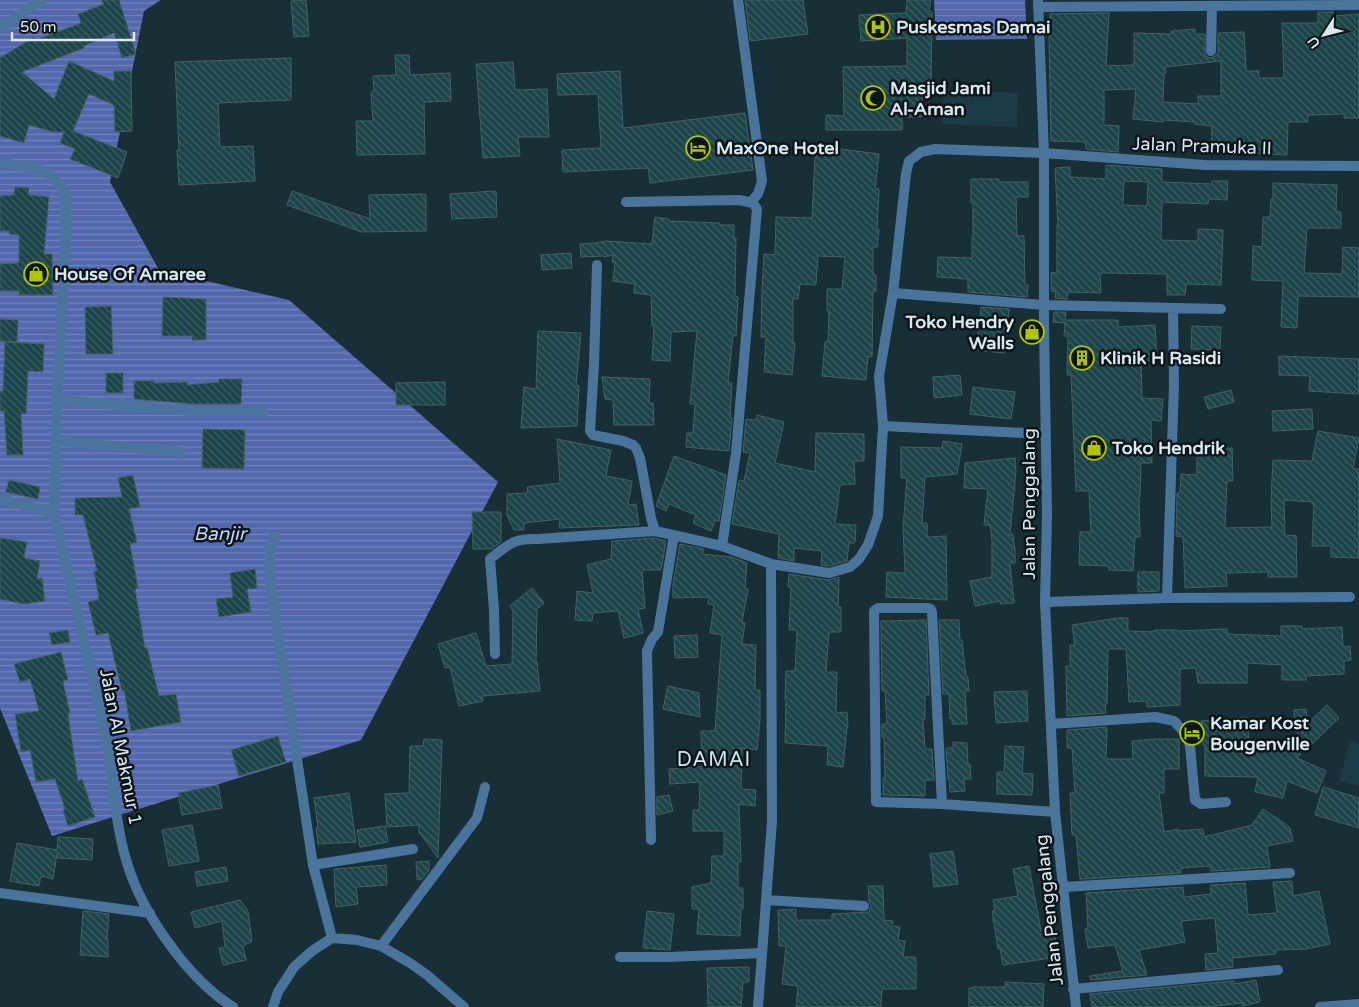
<svg xmlns="http://www.w3.org/2000/svg" width="1359" height="1007" font-family="'Varela Round',sans-serif">
  <style>
    .built { fill: #1c3b46 }
    .water { fill: url(#water-rules) }
    .building { fill: url(#building-back-hatch); stroke: #466063; fill-rule: evenodd }
    .lines { fill: none; stroke-linecap: round; stroke-linejoin: round }
    .minor { stroke: #4b749c; stroke-width: 10 }
    .labels { text-anchor: middle; stroke-width: 5; stroke-linejoin: round; paint-order: stroke }
    .poi-label { font-size: 18px; font-weight: bold; fill: #dbe8ee; stroke: #0c1519; text-anchor: start }
    .street-label { font-size: 18px; fill: #dbe8ee; stroke: #0c1519 }
    .water-label { font-size: 19px; font-style: italic; fill: #c8d6fe; stroke: #0c1519 }
    .quarter-label { font-size: 20px; letter-spacing: 1px; fill: #cfe9f4; stroke: #0c1519 }
  </style>
  <defs>
    <pattern id="water-rules" width="6" height="5" patternUnits="userSpaceOnUse" patternTransform="scale(1.25)"><rect width="6" height="5" fill="#5367ad"/><path d="M0 2.5h6" fill="none" stroke="#7384bc"/></pattern>
    <pattern id="building-back-hatch" width="6" height="6" patternUnits="userSpaceOnUse" patternTransform="scale(1.25)"><rect width="6" height="6" fill="#1c4448"/><path d="M-1 5l2 2M0 0l6 6M5-1l2 2" fill="none" stroke="#3c5f63"/></pattern>
  </defs>
  <rect width="100%" height="100%" fill="#192f37"/>
  <path class="built" d="M943,90L1018,93L1017,127L942,124Z
    M1350,741L1359,744V786L1339,781Z"/>
  <path class="water" d="M0,0H161L144,11L110,182L159,270L289,300L498,482L361,740L52,836L0,708Z
    M934,0H1025L1027,39L936,40Z"/>
  <path class="building" d="M101,0H119L136,54L122,58L114,33L84,46V48L22,72L54,99L69,61L114,81V71H131L132,131L115,132L114,105L89,94L73,131L127,152L118,178L70,159L75,149L60,143L64,132H53L29,125L24,143L0,136V58L34,37L36,40L81,23L78,14L104,4Z
    M306,0L309,36L294,37L291,1Z
    M745,0H803L808,34L750,41Z
    M907,0H931L929,11L932,12L931,89H923L922,117H902V130H826V115L844,116L843,67L907,66V38L861,41L859,15L906,13Z
    M1318,12H1334V16L1359,14V118H1344V114L1308,115V122H1288L1287,155L1253,153V151L1211,146L1212,126L1195,124V122L1163,120V122L1133,119L1136,89L1104,90V125L1119,126L1118,152L1086,149L1085,142L1051,141L1049,31L1050,14L1109,13L1106,66L1134,65V33L1171,34V31L1195,29V34H1205V54L1207,57L1211,58L1217,55L1218,52V33L1244,32L1246,71H1259V78H1284L1282,23H1318ZM1221,61V96H1198V104L1163,102L1164,73H1166L1165,67Z
    M395,55H409L410,75L450,73L451,101L424,102L425,154L357,155L356,121H373L371,92L374,91L373,76L396,75Z
    M291,58V100L218,103L220,147L253,146L255,181L179,185L177,150H179L175,62Z
    M513,62L515,90L547,89L549,137H518L520,156L483,158L476,64Z
    M620,71L623,128L745,113L753,170L650,183L648,168L563,172L562,150L601,148L598,94L558,95L557,74Z
    M825,147L879,154L875,189H879L877,229H879L877,247H873V275H876V291H873L872,357L868,356L866,380L822,376L825,342H828L829,311H827V289H842L845,257L818,256L816,285L800,284L798,299L793,298V343H795L792,375L764,372L766,337H761L762,290L764,254L775,255L776,217L812,218L815,155H825Z
    M1106,165L1162,169V182L1212,184V181H1228L1227,200L1209,199L1208,204L1162,202L1161,240L1198,241V229L1223,230L1221,285L1186,284L1185,295H1167V274L1100,273L1101,293L1068,292L1067,299L1055,298L1056,292L1051,291V272L1057,273V225H1058L1055,168L1070,167V177L1106,179ZM1124,181L1148,182L1147,206L1123,205Z
    M971,179H999V182H1028V197H1016L1017,236H1024L1025,285H1028L1027,297L968,292V279L937,277L938,257L972,258V237H973V203H971Z
    M1273,183L1337,185L1336,212H1341V228H1307L1304,273L1342,274L1343,247L1359,248V297L1298,296L1297,328L1281,327L1283,281L1252,280L1253,246L1262,247L1263,217H1270L1271,199H1273Z
    M15,187L29,188L28,195L49,197L44,254H52L53,295H19V291H0V264L19,263V235L9,234L10,231H0V196L14,195Z
    M292,191L370,219L369,195L426,194V231L362,232L287,205Z
    M496,191L497,217L452,219L450,194Z
    M655,217L669,219V221L720,223V225H734V238H736L735,296L738,297L736,336H733L728,382L732,383L730,418H732L729,451L686,447L687,433H693L695,404H690L697,331L671,332L670,361L652,360L654,326H652L651,295L634,293L635,284L613,281L615,262H612L613,255L604,257V256L581,257L580,244L596,243L606,241L652,244Z
    M571,253L572,268L542,270L541,255Z
    M163,297L206,299V340H192V336H162Z
    M111,306L113,354H86L85,307Z
    M981,307L1009,309L1004,353L976,350Z
    M1054,312H1066L1065,320H1118V327L1155,325L1157,360L1141,361L1142,398L1163,399L1161,421L1151,420L1152,463H1141L1140,497H1139L1140,537H1135L1133,571L1109,570V566L1079,565L1080,532H1091L1089,491H1076L1071,375H1067L1068,336H1064L1065,323L1053,322Z
    M0,319L18,320L17,342L0,341Z
    M1192,326L1221,327L1220,350L1191,349Z
    M538,331L581,333L576,385L579,386L577,426L521,428L524,387L536,389Z
    M5,342L44,344L43,372L28,371L26,414H21L23,455H7L4,411H0V391H3Z
    M1279,356L1359,359V394L1309,391L1310,376L1279,375Z
    M106,373H123V393H106Z
    M960,375L962,395L934,398L933,377Z
    M602,377L650,379L649,403H653L654,425H614L613,400L605,399Z
    M219,379H242L241,404H192L134,399V381H154V383L187,382V385L219,382Z
    M445,382V405H396V383Z
    M973,387L1015,392L1011,419L970,414Z
    M1231,390L1234,402L1208,409L1204,397Z
    M1312,409L1313,429L1273,431L1272,411Z
    M757,415L784,422L775,463L815,472L816,433L864,434V461H854L855,484L840,485L835,524L856,525L855,543H849L847,561L829,566L821,565L822,551L794,548V561L778,558L779,534L732,524L739,480L744,481L750,453L743,452L746,419L756,420Z
    M203,429L245,430L244,469L202,468Z
    M1318,431L1359,438L1353,469H1359V558L1331,557V546H1312L1314,504H1312V502L1284,500L1285,536L1296,535L1297,577H1268V572L1226,573L1227,586L1185,588L1183,537L1176,536L1177,493H1180L1181,474L1197,475V449L1232,448L1233,481H1227L1225,528L1272,527L1271,500L1273,460L1312,461Z
    M557,439L611,450L606,476L632,481L628,505L636,504L639,525L559,528L560,519L524,523V530H514L507,515V494L528,493L527,487L560,483Z
    M943,441L962,444L957,474L925,477L922,523H927V537L946,536L947,600L886,597L887,572L905,573L903,528L907,478H901V447L942,448Z
    M674,456L726,475L719,521L715,520L711,531L693,523L696,515L669,504L666,511L656,506Z
    M1015,458L1016,471L1010,535L1013,534L1015,551V563H1010L1014,603L1000,604V601L975,606L970,581L992,577V540L990,525H984L988,489L964,488L965,463Z
    M133,475L140,507L129,509L137,542L130,544L138,588L135,589L145,648L147,647L159,696L176,694L181,722L131,731L124,690L122,691L108,633L96,635L88,602L99,599L94,572L97,571L83,515H75V498L122,497L118,478Z
    M9,480L40,487L38,499L6,492Z
    M472,512H501V542L491,549H473Z
    M0,538L27,542L24,558L40,561L37,579L42,578L45,601L24,604L0,599Z
    M654,538L666,541L661,570H642L645,608L638,609L643,633L624,638L618,611L593,613L592,621L575,620L577,591L593,593L587,565L611,559L612,541Z
    M680,544L704,549L702,554L732,557L747,563L745,589H748L742,622L745,623L742,644L756,645L755,690H760V719L757,750L742,748L741,789L756,790L755,806L739,804L741,862H738V888H743V909H741L740,936L697,934L699,909H692V887L711,883L712,856H724V831H693V810H699L700,782L670,784L669,769L702,767L701,731H715L722,635L710,633L714,605L708,604L709,597L673,598V584Z
    M255,569L257,588L247,589L251,612L219,617L216,599L233,597L230,573Z
    M1138,572H1159V591L1138,592Z
    M789,574L828,580L839,577L838,607H841V632H829L826,672H837L836,713L847,712L848,727H847L843,767L827,765L828,746L785,743L786,700H785L786,671H795L797,630H789L791,587H788Z
    M532,588L544,603L537,609L536,662H537L540,691L482,696L483,701L459,706L450,667L445,668L438,644L476,633L486,666L512,664L513,611L510,606Z
    M1117,618H1128V631L1154,632V630H1177V631L1227,629L1228,634L1281,636V626H1302V629L1342,627L1343,647L1350,646L1351,660L1344,661V674L1306,676V680H1282V665L1247,663V683H1198L1196,668L1180,669V705L1147,707V701L1129,702L1126,649H1108L1107,704H1105L1106,713L1067,716L1066,666H1070V645H1075L1072,625Z
    M926,620L929,695H925V719H923L925,749H932L934,780H925V796L883,795V778H885L884,737H882V724H887L885,691H882L881,621Z
    M939,620H959L960,640H962L966,677H968L969,691H965L967,724H952V718L950,719L949,694H943Z
    M68,630L70,642L52,645L49,633Z
    M697,635L698,657L675,658L674,636Z
    M61,652L68,680L63,681L70,713L68,714L78,781L82,779L95,817L68,826L63,810L65,809L55,779L36,782L30,750L21,752L15,714L39,711L30,679L20,682L14,664Z
    M668,686L699,693L700,717L663,709Z
    M1027,691L1028,721L996,723L994,692Z
    M1327,705L1339,718L1310,746L1295,731L1294,710L1306,709L1308,723Z
    M1247,717L1249,743L1301,754L1297,758L1326,771L1317,793L1287,781L1283,798L1255,792L1258,777L1205,776V745H1203L1201,721Z
    M1106,727L1107,729L1106,759H1133L1132,741L1154,739H1179V769H1164V793H1159L1164,832L1178,829V831L1203,829L1204,837L1252,825L1263,809L1287,825L1290,828L1293,841L1267,846L1270,867L1211,871L1210,866L1181,868V873L1080,879L1076,835H1072L1070,793H1075L1072,748H1067V730Z
    M278,736L286,762L239,776L231,750Z
    M424,739L442,740L438,858L419,832V825L387,827L385,794L409,793L410,746H423Z
    M953,742L967,743L968,764H970L971,779H964L965,791L950,792L949,780H948L946,748H953Z
    M1005,746L1024,747L1022,773L1033,774L1032,795L997,794V772H1004Z
    M218,785L222,808L182,815L178,793Z
    M1323,787L1359,798V828L1315,815Z
    M349,793L356,842L318,844L316,827H318L314,798Z
    M669,795L673,811L657,815V797Z
    M192,825L199,861L169,866L162,830Z
    M385,826L388,842L360,847L357,830Z
    M58,837L93,839L92,860L57,858V854L53,879L41,876L39,886L10,881L17,843L57,850Z
    M953,851L958,884L934,887L930,854Z
    M429,861V870L422,879L417,880L416,862Z
    M386,865L387,885L356,887L358,904L336,907L334,869Z
    M1029,866L1041,931L1054,929L1058,957L1003,965L1000,949H998L992,911H995L993,900L1018,896L1013,869Z
    M226,867L228,881L197,886L195,872Z
    M1292,881L1293,896L1319,891L1330,944L1306,949L1276,950V954L1232,958L1233,967L1206,970L1205,954L1218,953L1215,918L1181,921L1185,942L1139,950L1147,975L1091,980L1090,976L1123,971L1115,945L1088,948L1085,929L1088,928L1086,893L1183,887L1184,897L1211,894V885L1245,883L1248,915L1277,913L1273,882Z
    M868,886H883L884,920L893,921L892,926L900,927L898,940L905,941L903,957H916V989H882L881,1007H796L798,986L782,984L786,946H779L778,910L796,909V920H832V914L869,912L871,906L869,901Z
    M240,900L248,911L252,941L243,946L246,960L223,965L219,948L225,947L222,921L195,928L191,912Z
    M83,911L109,914L107,939H108V957L80,955Z
    M647,911L674,914L670,950L643,948Z
    M749,967V982H743L741,1007H708L707,968Z
    M1256,980L1260,1002L1242,1006V1003L1215,1006V1007H1092L1090,994L1234,981V984Z
    M1005,982L1044,984L1043,1007H969V988H972V987H1006Z"/>
  <g class="lines">
    <path class="minor" d="M738,0L762,181L758,194L751,202
      M1038,0L1044,153V324L1047,515L1045,602L1055,812L1076,1007
      M1038,7L1359,5
      M0,28L42,0
      M1211,51L1212,6
      M0,162L40,170L52,176L62,187L66,199V236L57,400L54,513
      M626,202L739,200L753,203L757,209L736,453L722,546
      M597,265L594,364L590,431L593,435L623,441L633,445L636,448L640,458L651,518L655,531L722,546L771,564L829,573L850,567L859,559L868,545L878,516L883,426L879,376L893,293L906,174L909,161L921,152L935,149L1044,153L1205,165L1359,166
      M64,275L115,278
      M893,293L1044,305L1221,309
      M57,400L192,411H257L263,413
      M883,426L1045,434
      M57,441L180,452
      M0,499L54,513C65,561 76,609 88,658C93,682 100,707 105,732C113,775 114,820 127,863C142,913 188,979 233,1007
      M275,536L270,548V581L313,865L332,938
      M1167,598L1174,384L1173,308
      M1045,602L1167,598L1350,597
      M495,654L494,610L490,559C509,544 514,538 538,539L655,531
      M1051,724L1155,717L1170,720L1174,721L1186,734L1190,746L1195,800L1201,804L1226,802
      M942,804L932,612L931,609L928,608H878L874,611L876,802L942,804L1055,812
      M651,840L647,651L652,639L658,632L674,535
      M313,865L413,849
      M1064,887L1290,873
      M0,893L150,913
      M766,900L864,906
      M381,946L477,818L485,787
      M620,957H669L762,953
      M1073,989L1278,970
      M273,1007L278,992L294,967L312,951L332,938L357,940L381,946L410,963L427,975L464,1007
      M758,1007L772,821L771,564
      M1320,1007L1359,1004"/>
  </g>
  <defs>
    <g id="hospital-ring" transform="scale(1.25)"><circle r="9.5" fill="#0c1519" stroke="#b0c500" stroke-width="1.5"/><path d="M-5-5h3v3.5h4V-5h3V5h-3V1.5h-4V5h-3Z" fill="#b0c500"/></g>
    <g id="mosque-ring" transform="scale(1.25)"><circle r="9.5" fill="#0c1519" stroke="#b0c500" stroke-width="1.5"/><path d="M3.5-4.9A6 6 0 1 0 3.5 4.9A5 5 0 1 1 3.5-4.9Z" fill="#b0c500"/></g>
    <g id="hotel-ring" transform="scale(1.25)"><circle r="9.5" fill="#0c1519" stroke="#b0c500" stroke-width="1.5"/><path d="M-6-4.5h1.5V1H6V5H4.5V3h-9V5H-6ZM-4 0a1.8 1.8 0 1 1 3.6 0ZM.5 0V-2.5h3Q6-2.5 6 0Z" fill="#b0c500"/></g>
    <g id="shop-ring" transform="scale(1.25)"><circle r="9.5" fill="#0c1519" stroke="#b0c500" stroke-width="1.5"/><path d="M-5-2.5h2.3a2.7 3.5 0 0 1 5.4 0H5L5.5 6h-11ZM-1.5-2.5h3a1.5 2.3 0 0 0-3 0Z" fill="#b0c500"/></g>
    <g id="building-ring" transform="scale(1.25)"><circle r="9.5" fill="#0c1519" stroke="#b0c500" stroke-width="1.5"/><path d="M-4-6H4V6H1V3H-1V6H-4ZM-2.5-4.3h1.7v1.8h-1.7ZM.8-4.3h1.7v1.8H.8ZM-2.5-1h1.7V.8h-1.7ZM.8-1h1.7V.8H.8Z" fill="#b0c500"/></g>
  </defs>
  <g fill-rule="evenodd">
    <use href="#hospital-ring" x="878" y="27"/>
    <use href="#mosque-ring" x="873" y="98"/>
    <use href="#hotel-ring" x="698" y="148"/>
    <use href="#shop-ring" x="36" y="274"/>
    <use href="#shop-ring" x="1032" y="332"/>
    <use href="#building-ring" x="1082" y="358"/>
    <use href="#shop-ring" x="1094" y="448"/>
    <use href="#hotel-ring" x="1192" y="733"/>
  </g>
  <g class="labels">
    <g class="poi-label">
      <text x="896" y="33">Puskesmas Damai</text>
      <text x="890" y="94">Masjid Jami<tspan x="890" dy="21">Al-Aman</tspan></text>
      <text x="716" y="154">MaxOne Hotel</text>
      <text x="54" y="280">House Of Amaree</text>
      <text x="1014" y="328" text-anchor="end">Toko Hendry<tspan x="1014" dy="21">Walls</tspan></text>
      <text x="1100" y="364">Klinik H Rasidi</text>
      <text x="1112" y="454">Toko Hendrik</text>
      <text x="1210" y="729">Kamar Kost<tspan x="1210" dy="21">Bougenville</tspan></text>
    </g>
    <g class="street-label">
      <text transform="translate(1202 146) rotate(2)" y="6">Jalan Pramuka II</text>
      <text transform="translate(1029 504) rotate(-90)" y="6">Jalan Penggalang</text>
      <text transform="translate(121 747) rotate(79)" y="6">Jalan Al Makmur 1</text>
      <text transform="translate(1049 910) rotate(-96)" y="6">Jalan Penggalang</text>
    </g>
    <g class="water-label">
      <text x="220" y="540">Banjir</text>
    </g>
    <g class="quarter-label">
      <text x="714" y="766">DAMAI</text>
    </g>
  </g>
  <g transform="translate(1324 35) rotate(234)" stroke="#0c1519" stroke-width="4" paint-order="stroke">
  <path d="M0-4L9 19L0 12L-9 19Z" fill="#dbe8ee"/>
  <text y="-8" font-size="14" font-weight="bold" text-anchor="middle" fill="#dbe8ee">U</text>
  </g>
  <path d="M12 32v8h122v-8" fill="none" stroke="#dbe8ee" stroke-width="2.5"/>
  <text x="20" y="32" font-size="15" fill="#dbe8ee" stroke="#0c1519" stroke-width="4" paint-order="stroke">50 m</text>
</svg>
